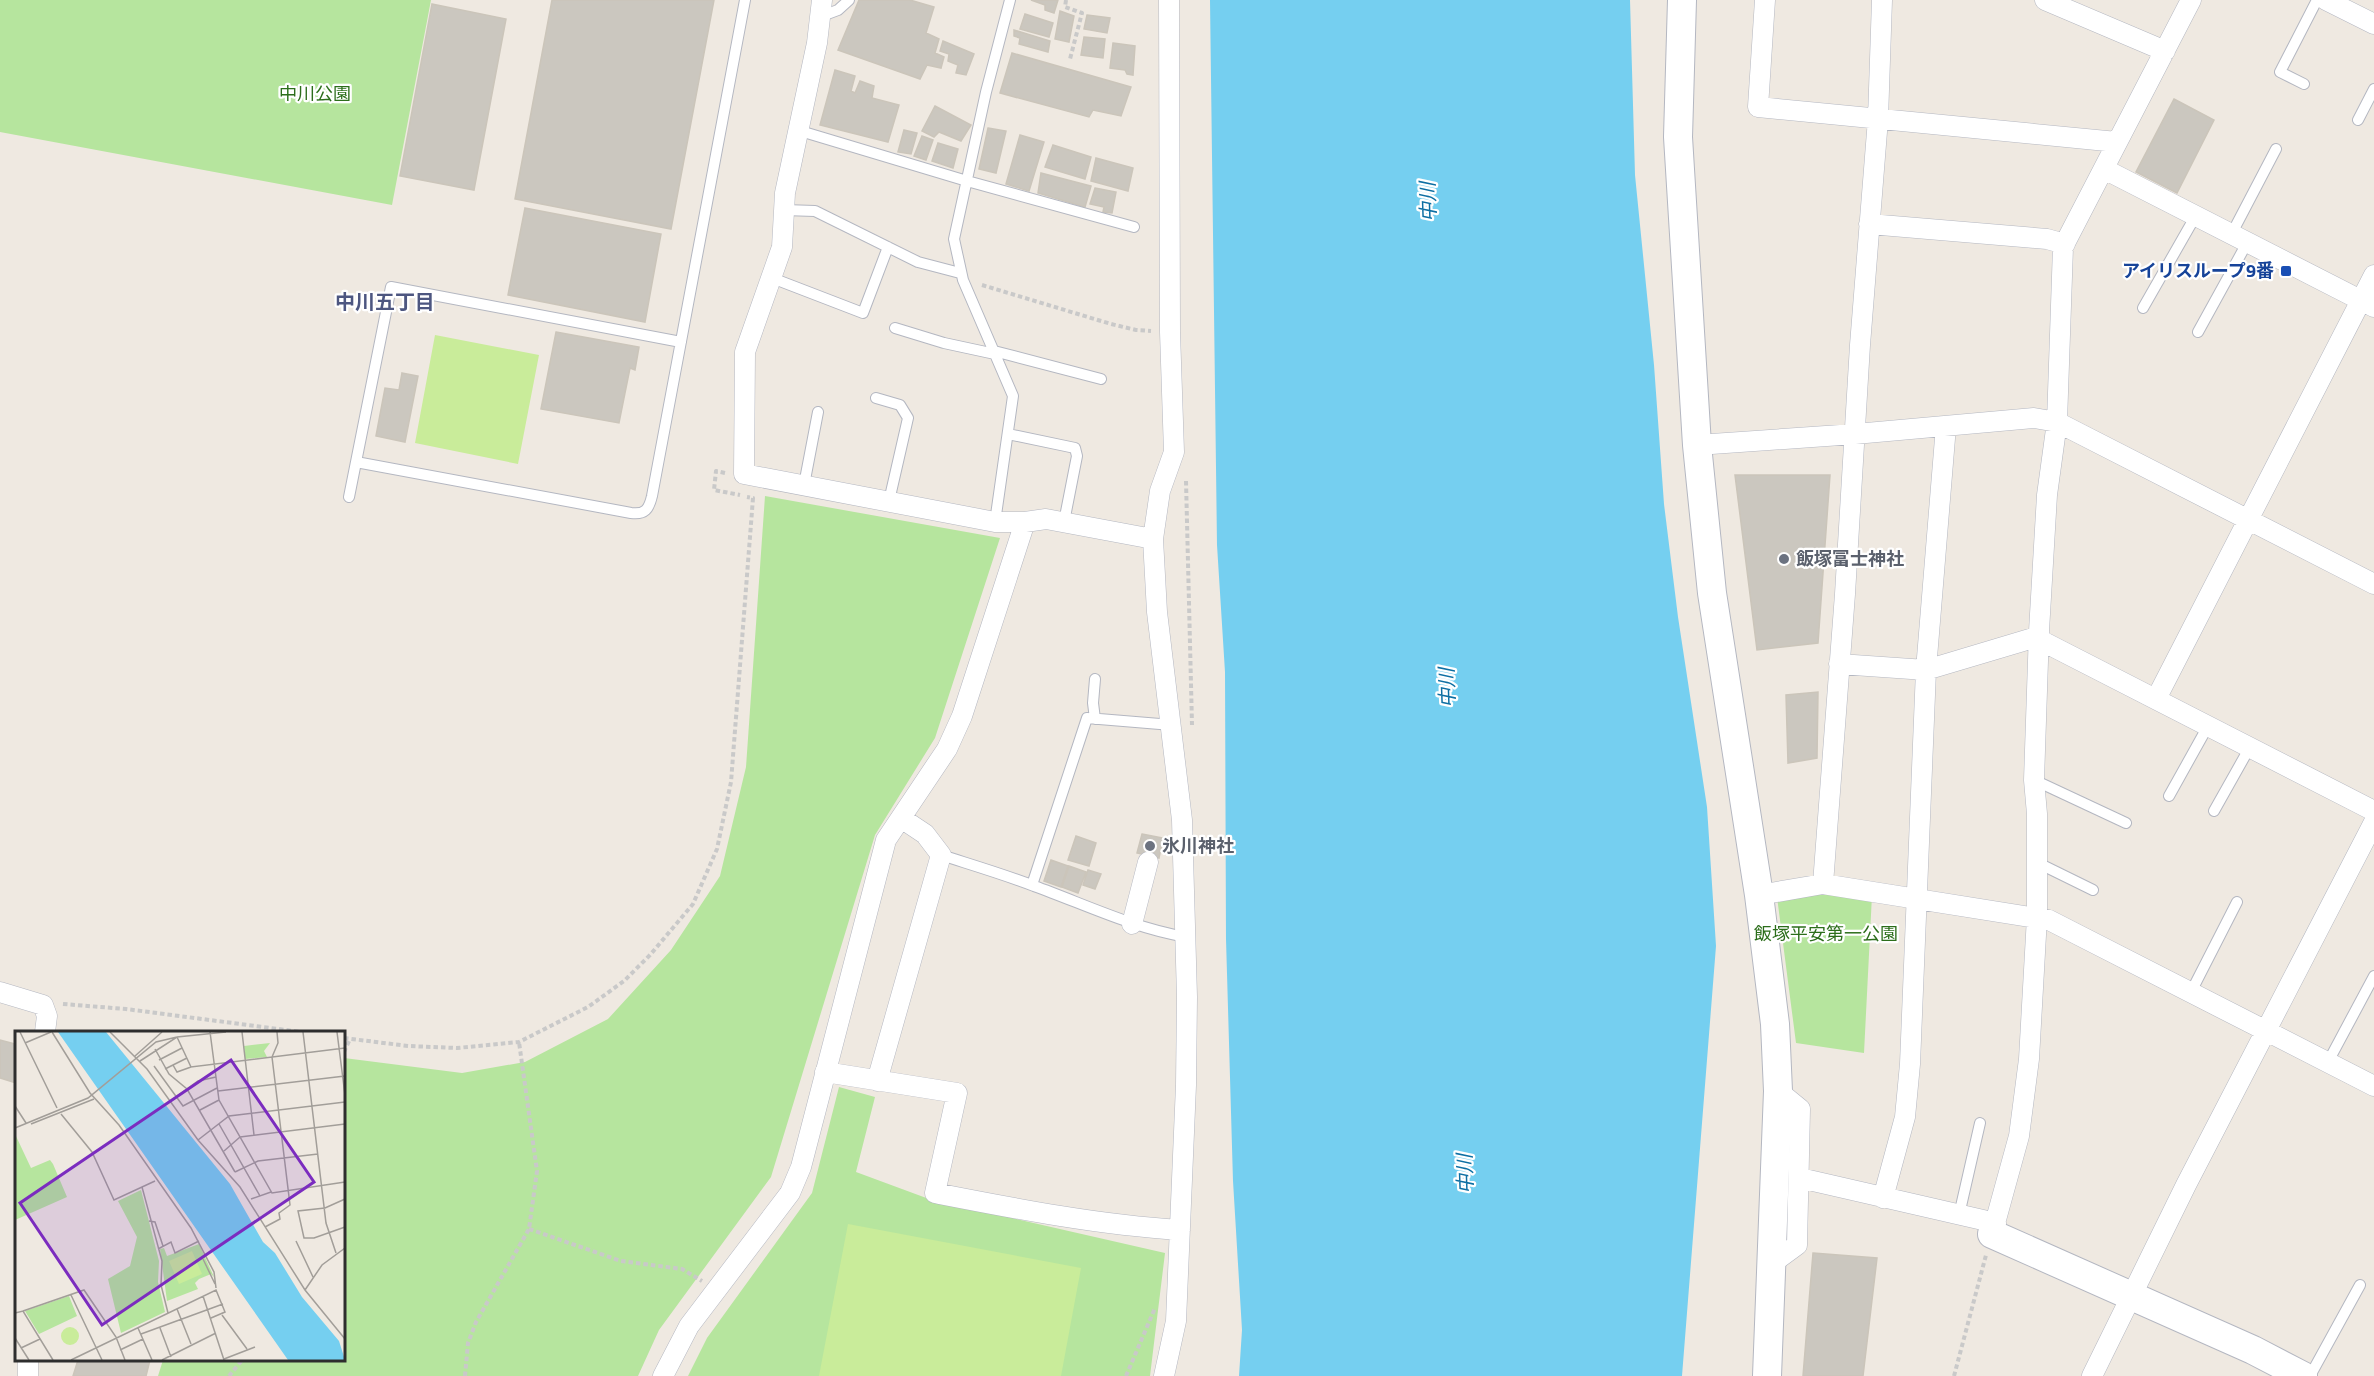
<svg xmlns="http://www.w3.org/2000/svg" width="2374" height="1376" font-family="'Titillium Web','Noto Sans JP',sans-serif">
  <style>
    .green { fill: #b6e59e }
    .pitch { fill: #c9ec9a }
    .water { fill: #75cff0 }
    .building { fill: #cbc7bf; stroke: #cbc5ba; stroke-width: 1.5 }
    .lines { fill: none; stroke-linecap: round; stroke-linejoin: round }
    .lane-casing { stroke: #b4b7c1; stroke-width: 12 }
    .street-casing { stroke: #b4b7c1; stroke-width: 21 }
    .secondary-casing { stroke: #b4b7c1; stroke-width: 30 }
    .path { stroke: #c9c9c9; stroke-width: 4; stroke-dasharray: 4.5 3; stroke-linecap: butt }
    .lane { stroke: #fff; stroke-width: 10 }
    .street { stroke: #fff; stroke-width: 20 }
    .secondary { stroke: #fff; stroke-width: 28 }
    .transit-dot { fill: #1a4fb4; stroke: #fff; stroke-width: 2 }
    .worship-dot { fill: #6b7280; stroke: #fff; stroke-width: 2 }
    .labels { text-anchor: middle; stroke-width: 4.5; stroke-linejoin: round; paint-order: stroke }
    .park-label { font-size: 18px; fill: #2c6e1b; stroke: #fff }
    .transit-label { font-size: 18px; font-weight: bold; fill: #164399; stroke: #fff; text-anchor: end }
    .worship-label { font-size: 18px; font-weight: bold; fill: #5b616d; stroke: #fff; text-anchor: start }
    .water-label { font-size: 20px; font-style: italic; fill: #0d6fa3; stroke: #fff }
    .neighbourhood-label { font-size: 20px; font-weight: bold; fill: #4d5680; stroke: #fff }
    .inset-road { fill: none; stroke: #a29e99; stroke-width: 1.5 }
    .view { fill: #7b2cbf; fill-opacity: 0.15; stroke: #7b2cbf; stroke-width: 3 }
    .inset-edge { fill: none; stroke: #2e2e2e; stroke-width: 3 }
  </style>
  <rect width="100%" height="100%" fill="#efe9e1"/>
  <path class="green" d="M0,0H431L392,205L0,132Z
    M765,496L1000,538L935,738L875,835L771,1177L659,1330L638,1376H158L163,1360H344V1058L462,1073L525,1062L608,1019L671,950L720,876L746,767Z
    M1822,888L1872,895L1864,1053L1796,1043L1777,897Z
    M839,1087L875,1097L856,1172L929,1199L1165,1253L1150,1376H688L707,1338L812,1193Z"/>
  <path class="pitch" d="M435,335L539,355L518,464L415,443Z
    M848,1224L1081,1268L1061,1376H819Z"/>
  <path class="water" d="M1210,0H1630L1635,175L1654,365L1664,504L1678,617L1707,807L1716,946L1682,1376H1239L1242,1330L1233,1181L1226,939L1225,672L1217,545Z"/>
  <path class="building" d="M552,0H714L671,229L515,199Z
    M859,0H910L934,7L926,33L939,39L935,53L944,57L941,68L927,65L920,79L838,50Z
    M1031,0H1058L1054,13L1045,10V5Z
    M432,4L506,19L474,190L400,176Z
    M1060,11L1074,16L1069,42L1055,39Z
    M1025,14L1053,23L1049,37L1020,29Z
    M1087,15L1110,18L1107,33L1084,29Z
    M1014,30L1050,41L1048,52L1019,44L1020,38L1014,36Z
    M1084,37L1105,39L1103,58L1081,55Z
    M943,41L974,54L966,75L956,73L958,65L948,61L949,54L940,51Z
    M1113,43L1135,46L1133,75L1127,74L1125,70L1110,68Z
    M1012,53L1131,87L1121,116L1093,110L1089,117L1000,93Z
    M835,70L855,76L851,91L855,93L860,81L874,86L872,98L899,105L888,142L820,125Z
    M2174,99L2214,120L2177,193L2136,172Z
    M935,106L971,125L961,141L939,132L934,137L922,131Z
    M988,128L1006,131L996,173L979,169Z
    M904,130L917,133L911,154L898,152Z
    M1020,135L1044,142L1029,191L1006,184Z
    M922,136L933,140L926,160L914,156Z
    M938,143L958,149L953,168L932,161Z
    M1053,145L1091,157L1085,179L1045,167Z
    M1096,158L1133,168L1128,191L1091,181Z
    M1041,173L1091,186L1085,207L1038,193Z
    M1095,188L1116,192L1112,213L1103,212L1104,207L1090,204Z
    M525,208L661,234L645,322L508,295Z
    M556,332L639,347L635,370L630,368L619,423L541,409Z
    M402,373L418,376L405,442L376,436L385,388L399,390Z
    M1735,475H1830L1818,643L1757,650Z
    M1818,692L1817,758L1788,763L1786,695Z
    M1142,834L1163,838L1159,858L1137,853Z
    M1076,836L1096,843L1089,866L1068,860Z
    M1051,860L1068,866L1061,887L1044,881Z
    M1069,866L1086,872L1078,893L1062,887Z
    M1088,870L1101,874L1095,889L1083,885Z
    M16,1037V1083L0,1078V1040L15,1044Z
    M1813,1253L1877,1258L1863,1376H1803Z
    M78,1360H150L146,1376H73Z"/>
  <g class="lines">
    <g class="lane-casing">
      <path id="lane" d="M822,16L838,10L849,0
        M2304,84L2280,72L2317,0
        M2358,120L2374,89
        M797,130L967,181L1134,227
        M784,210L815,211L918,262L960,273
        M2231,235L2276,149
        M772,278L863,313L888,247
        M2143,308L2195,217
        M895,328L944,343L995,354
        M2198,332L2247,243
        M994,351L1101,379
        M876,398L900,405L908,418L889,501
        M1008,434L1075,448L1077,456L1064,522
        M356,462L631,513C645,515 649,509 652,496L745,0
        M804,485L818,412
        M349,497L391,287L681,342
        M995,522L1013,396L963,280L954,239L986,92L1010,0
        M1095,679L1093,703L1095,719
        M2034,780L2126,823
        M2169,796L2208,726
        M2214,811L2250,747
        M941,855C972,865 1003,874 1034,886C1084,904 1133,928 1186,937
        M2036,862L2093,890
        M1032,885L1087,718L1172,725
        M2191,992L2237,902
        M2328,1062L2374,976
        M1959,1215L1980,1123
        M2310,1376L2360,1285"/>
    </g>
    <g class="street-casing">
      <path id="street" d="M822,0L817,43L785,193L782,247L745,352L744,474L995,522H1025L1046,519L1153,539
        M1765,0L1758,107L2117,142
        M2045,0L2165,51
        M2326,0L2374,24
        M2104,169L2374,307
        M1869,224L2047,239L2065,244
        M1697,445L1855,434L2034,418L2057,422L2374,584
        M2040,640L2374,811
        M1839,664L1926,670L2040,636
        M2156,699L2374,275
        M1823,884L1845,594L1860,345L1878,119L1882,0
        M1759,895L1823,884L2049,920L2374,1086
        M1132,924L1148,862
        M0,992L43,1005L47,1016L45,1032
        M825,1072L957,1093L935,1193C1017,1209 1098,1225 1180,1230
        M877,1081L941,855L925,834L901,818
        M1800,1178L1996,1223
        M1883,1198L1905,1117L1910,1064L1926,670L1946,426
        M1992,1234L2019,1136L2029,1059L2037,917V814L2034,780L2039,631L2047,495L2057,422L2063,247L2191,0
        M1771,1264L1797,1245L1800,1109L1778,1091
        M28,1360V1376
        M663,1376L689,1326L790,1193L801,1167L886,840L947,749L962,716L1025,522
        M1164,1376L1176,1321L1186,1085L1187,997L1182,820L1157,612L1153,539L1160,491L1174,452L1170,332L1169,0
        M2092,1376L2186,1185L2374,822"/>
    </g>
    <g class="secondary-casing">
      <path id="secondary" d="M1682,0L1678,137L1697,445L1712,593L1759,895L1775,1024L1778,1091L1767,1376
        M1992,1234L2253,1350L2303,1376"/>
    </g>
    <path class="path" d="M1066,0L1065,7L1082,13L1070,59
      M982,285L1111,324L1136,330L1151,331
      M725,473L716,471L714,490L740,495
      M1186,481L1192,725
      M63,1004L126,1009L301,1032
      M344,1038L408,1046L457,1048L519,1042L588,1007L624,981L650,955L693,904L717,849L731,782L753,498L747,497
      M344,1052L350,1039
      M529,1229L621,1261L682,1269L702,1281
      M229,1376L242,1360
      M465,1376L468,1343L476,1322L529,1229L537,1171L519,1042
      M1126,1376L1155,1308
      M1954,1376L1986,1255"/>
    <use href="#lane" class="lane"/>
    <use href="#street" class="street"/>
    <use href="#secondary" class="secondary"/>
  </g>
  <rect class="transit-dot" x="2280" y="265" width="12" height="12" rx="3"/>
  <g class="worship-dot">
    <circle cx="1784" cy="559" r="6"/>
    <circle cx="1150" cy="846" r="6"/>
  </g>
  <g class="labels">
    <g class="park-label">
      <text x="315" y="100">中川公園</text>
      <text x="1826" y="940">飯塚平安第一公園</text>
    </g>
    <g class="transit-label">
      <text x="2274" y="277">アイリスループ9番</text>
    </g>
    <g class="worship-label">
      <text x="1796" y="565">飯塚冨士神社</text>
      <text x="1162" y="852">氷川神社</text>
    </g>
    <g class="water-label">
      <text transform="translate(1428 202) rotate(-92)" y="7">中川</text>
      <text transform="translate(1447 688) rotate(-92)" y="7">中川</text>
      <text transform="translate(1465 1174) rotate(-92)" y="7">中川</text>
    </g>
    <g class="neighbourhood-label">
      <text x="385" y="309">中川五丁目</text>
    </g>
  </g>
  <g transform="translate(15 1031)">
    <rect width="330" height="330" fill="#efe9e1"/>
    <path d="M255,12L249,20L252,26L230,28L229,15ZM0,103L16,137L35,129L38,133L52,166L0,189ZM126,159L144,230L143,251L150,281L106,302L93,248L115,235L122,206L103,170ZM184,213L199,246L196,243L184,248L180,252L183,258L152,270L145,218L149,217L152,225ZM54,265L62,285L24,303L10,280Z" fill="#b6e59e"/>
    <path d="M177,220L187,243L164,253L154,230ZM46 305a9 9 0 1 1 18 0a9 9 0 1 1-18 0Z" fill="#c9ec9a"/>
    <path d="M43,1H91L215,153L248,211L260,222L287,266L324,310L330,329H273Z" fill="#75cff0"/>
    <path class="inset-road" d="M5,1L42,77M37,1L75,62L104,94L176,197L199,241L201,257M95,1L132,38L183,109L225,156L290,259L330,308M195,1L204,69L257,162L330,151M227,1L239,104M288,1L311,192L321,222M322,1L330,64M162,6L176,36L330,17M10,12L36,1M140,18L154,43L172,58L220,141M120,25L147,1M257,26L263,12L262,1M144,29L167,17M125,30L162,6L211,1M158,34L162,41L176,36M139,35L168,75L202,57M150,38L172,27M203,60L330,45M162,65L183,50L201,46M0,75L11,92M185,79L204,69M46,83L77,121L99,169L140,150M16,93L79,68M204,93L245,165M0,97L73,67L141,11L162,6M225,106L330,93M183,109L214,85L330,71M209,120L225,106M220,141L243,130L303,123M127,156L147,230L146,254L153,282M236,168L256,161M330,168L310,177L283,180L289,207H299L330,196M134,190L140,191L148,215M250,196L265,188L264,182L275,174L257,26M281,210L298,246M143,218L156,211L160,222L184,210M188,228L200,253M290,259L307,234L330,217M56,264L87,329M188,265L209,329M162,278L176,313M8,280L69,259L101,306L110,329M0,282L8,280L38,329M207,284L232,318M123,297L137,329M145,297L156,326M126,303L208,273M0,307L14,329M6,317L25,308M105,319L128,308M209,328L240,316M56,329L201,259L210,281L196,287M147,329L201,302"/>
    <path class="view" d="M216,29L299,151L87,294L5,172Z"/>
    <rect width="330" height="330" class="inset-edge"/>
  </g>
</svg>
